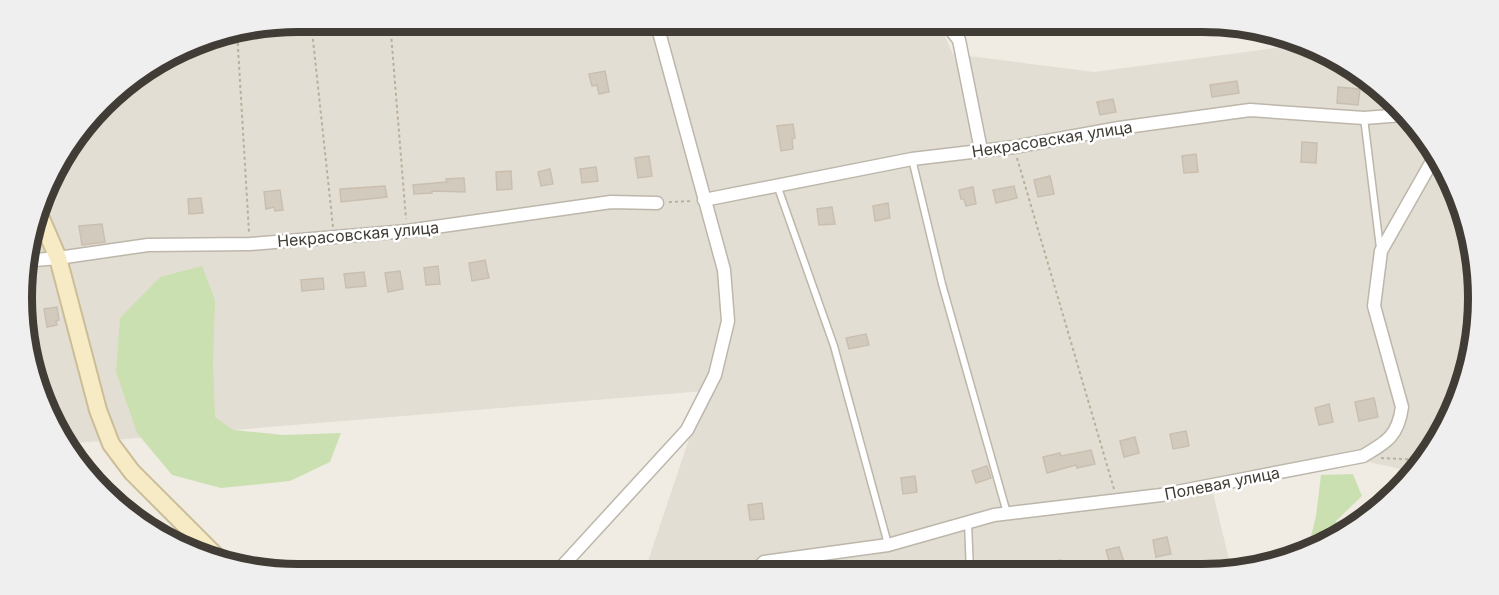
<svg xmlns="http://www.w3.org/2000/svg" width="1499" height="595" font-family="Inter,sans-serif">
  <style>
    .residential { fill: #e3ded3 }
    .green { fill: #cbe0b1 }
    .building { fill: #d3cabe; stroke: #cabfaf; stroke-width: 1.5 }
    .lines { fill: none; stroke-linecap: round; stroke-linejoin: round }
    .lane-casing { stroke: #bdb6ab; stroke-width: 9 }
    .street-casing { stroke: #bdb6ab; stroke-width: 15 }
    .secondary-casing { stroke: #cabd98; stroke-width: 20 }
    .path { stroke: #baaf9b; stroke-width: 2; stroke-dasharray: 3 3; stroke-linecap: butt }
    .lane { stroke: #fff; stroke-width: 6 }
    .street { stroke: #fff; stroke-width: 12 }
    .secondary { stroke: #f7ebc6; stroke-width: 16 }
    .labels { text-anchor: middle; stroke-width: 5; stroke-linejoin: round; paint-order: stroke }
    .street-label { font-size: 16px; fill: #413c35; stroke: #fff }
    .rim { fill: none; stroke: #413c35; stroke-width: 8 }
  </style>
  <rect width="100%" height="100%" fill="#f0ece4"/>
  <path class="residential" d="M298,21H934L943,32L953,54L1094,72L1305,44L1384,89L1449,175L1477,279L1463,386L1432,451L1413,472L1369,462L1213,493L1232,572L644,573L705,391L65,444L26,352L23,261L58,160L115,89L208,36Z"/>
  <path class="green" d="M202,266L215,300L213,364L215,417L233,430L284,435L341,433L330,462L290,481L221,488L172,475L137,433L116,372L120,318L160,277Z
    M1353,474L1362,496L1336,521L1340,533L1307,553L1316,516L1321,475Z"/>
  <path class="building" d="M605,71L609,92L599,94L597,85L592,86L589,74Z
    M1237,81L1239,93L1212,97L1210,85Z
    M1338,87L1360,89L1358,105L1337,103Z
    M1113,99L1116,112L1100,115L1097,102Z
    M793,124L795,138L792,139L793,149L781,151L777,126Z
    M1302,142L1317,143L1316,163L1301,162Z
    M1196,154L1198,172L1184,173L1182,156Z
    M649,156L652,176L638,178L635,158Z
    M596,167L598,181L582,183L580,169Z
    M550,169L553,184L541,186L538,172Z
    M511,171L512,189L497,190L496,172Z
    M1050,176L1054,194L1038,197L1034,180Z
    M464,178L465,192L432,191V193L414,194L413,185L447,182L446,179Z
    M385,186L387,197L341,202L340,189Z
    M1014,186L1017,198L996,203L993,190Z
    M973,187L976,204L966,206L964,199H961L959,190Z
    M280,190L283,210L275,211L274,207L266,209L264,192Z
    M201,198L203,213L189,214L188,199Z
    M888,203L890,218L875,221L873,206Z
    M832,207L835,224L819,225L817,209Z
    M102,224L105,242L82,245L79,226Z
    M485,260L489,278L472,281L469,263Z
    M438,266L440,284L426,285L424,268Z
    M400,271L403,289L388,292L385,273Z
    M364,272L366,286L346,288L344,274Z
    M323,278L324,289L302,291L301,280Z
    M57,307L59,320L56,321L57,325L47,327L44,309Z
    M866,334L869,345L849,349L846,338Z
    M1374,398L1378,417L1359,421L1355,402Z
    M1329,404L1333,422L1319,425L1315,408Z
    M1186,431L1189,446L1173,449L1170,434Z
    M1135,437L1139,453L1124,457L1120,441Z
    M1091,450L1095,464L1077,468L1076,465L1047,473L1043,457L1060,453L1061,456Z
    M987,466L991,478L976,483L972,471Z
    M915,476L917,492L903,494L901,478Z
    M762,503L764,519L750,520L748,505Z
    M1167,537L1171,554L1156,557L1153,540Z
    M1119,547L1125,565L1111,568L1106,550Z
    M1061,560L1064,572H1045L1043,565Z"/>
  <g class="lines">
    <g class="lane-casing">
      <path id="lane" d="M1364,118L1380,248
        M912,159L942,284L1007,513
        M777,185L834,346L888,544
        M968,522L970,572"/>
    </g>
    <g class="street-casing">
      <path id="street" d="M944,21L959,40L981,150
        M704,200L912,159L1014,147L1119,128L1250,110L1364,118L1403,115
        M24,261L58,258L148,245L250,244L407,231L611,202L657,203
        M556,573L687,430L715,375L728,321L724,270L656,21
        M753,573L764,562L888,545L994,515L1161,495L1363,456C1387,442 1398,436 1402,407L1374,306L1381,251L1435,156"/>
    </g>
    <g class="secondary-casing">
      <path id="secondary" d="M39,214L58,258L98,410L111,444L132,472L221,561"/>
    </g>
    <path class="path" d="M311,21L333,227
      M390,21L406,219
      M237,31L249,232
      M1017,158L1114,489
      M669,202L693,201
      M1381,458L1423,460"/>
    <use href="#lane" class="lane"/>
    <use href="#street" class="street"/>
    <use href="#secondary" class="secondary"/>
  </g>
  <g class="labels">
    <g class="street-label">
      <text transform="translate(1052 139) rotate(-9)" y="6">Некрасовская улица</text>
      <text transform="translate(358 234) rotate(-5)" y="6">Некрасовская улица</text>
      <text transform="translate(1222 483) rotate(-11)" y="6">Полевая улица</text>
    </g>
  </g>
  <path d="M0 0H1499V595H0ZM298 32H1202A266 266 0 0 1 1468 298V298A266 266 0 0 1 1202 564H298A266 266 0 0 1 32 298V298A266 266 0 0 1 298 32Z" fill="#f0efef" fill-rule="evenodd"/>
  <path class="rim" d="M298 32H1202A266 266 0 0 1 1468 298V298A266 266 0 0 1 1202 564H298A266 266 0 0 1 32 298V298A266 266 0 0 1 298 32Z"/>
</svg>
